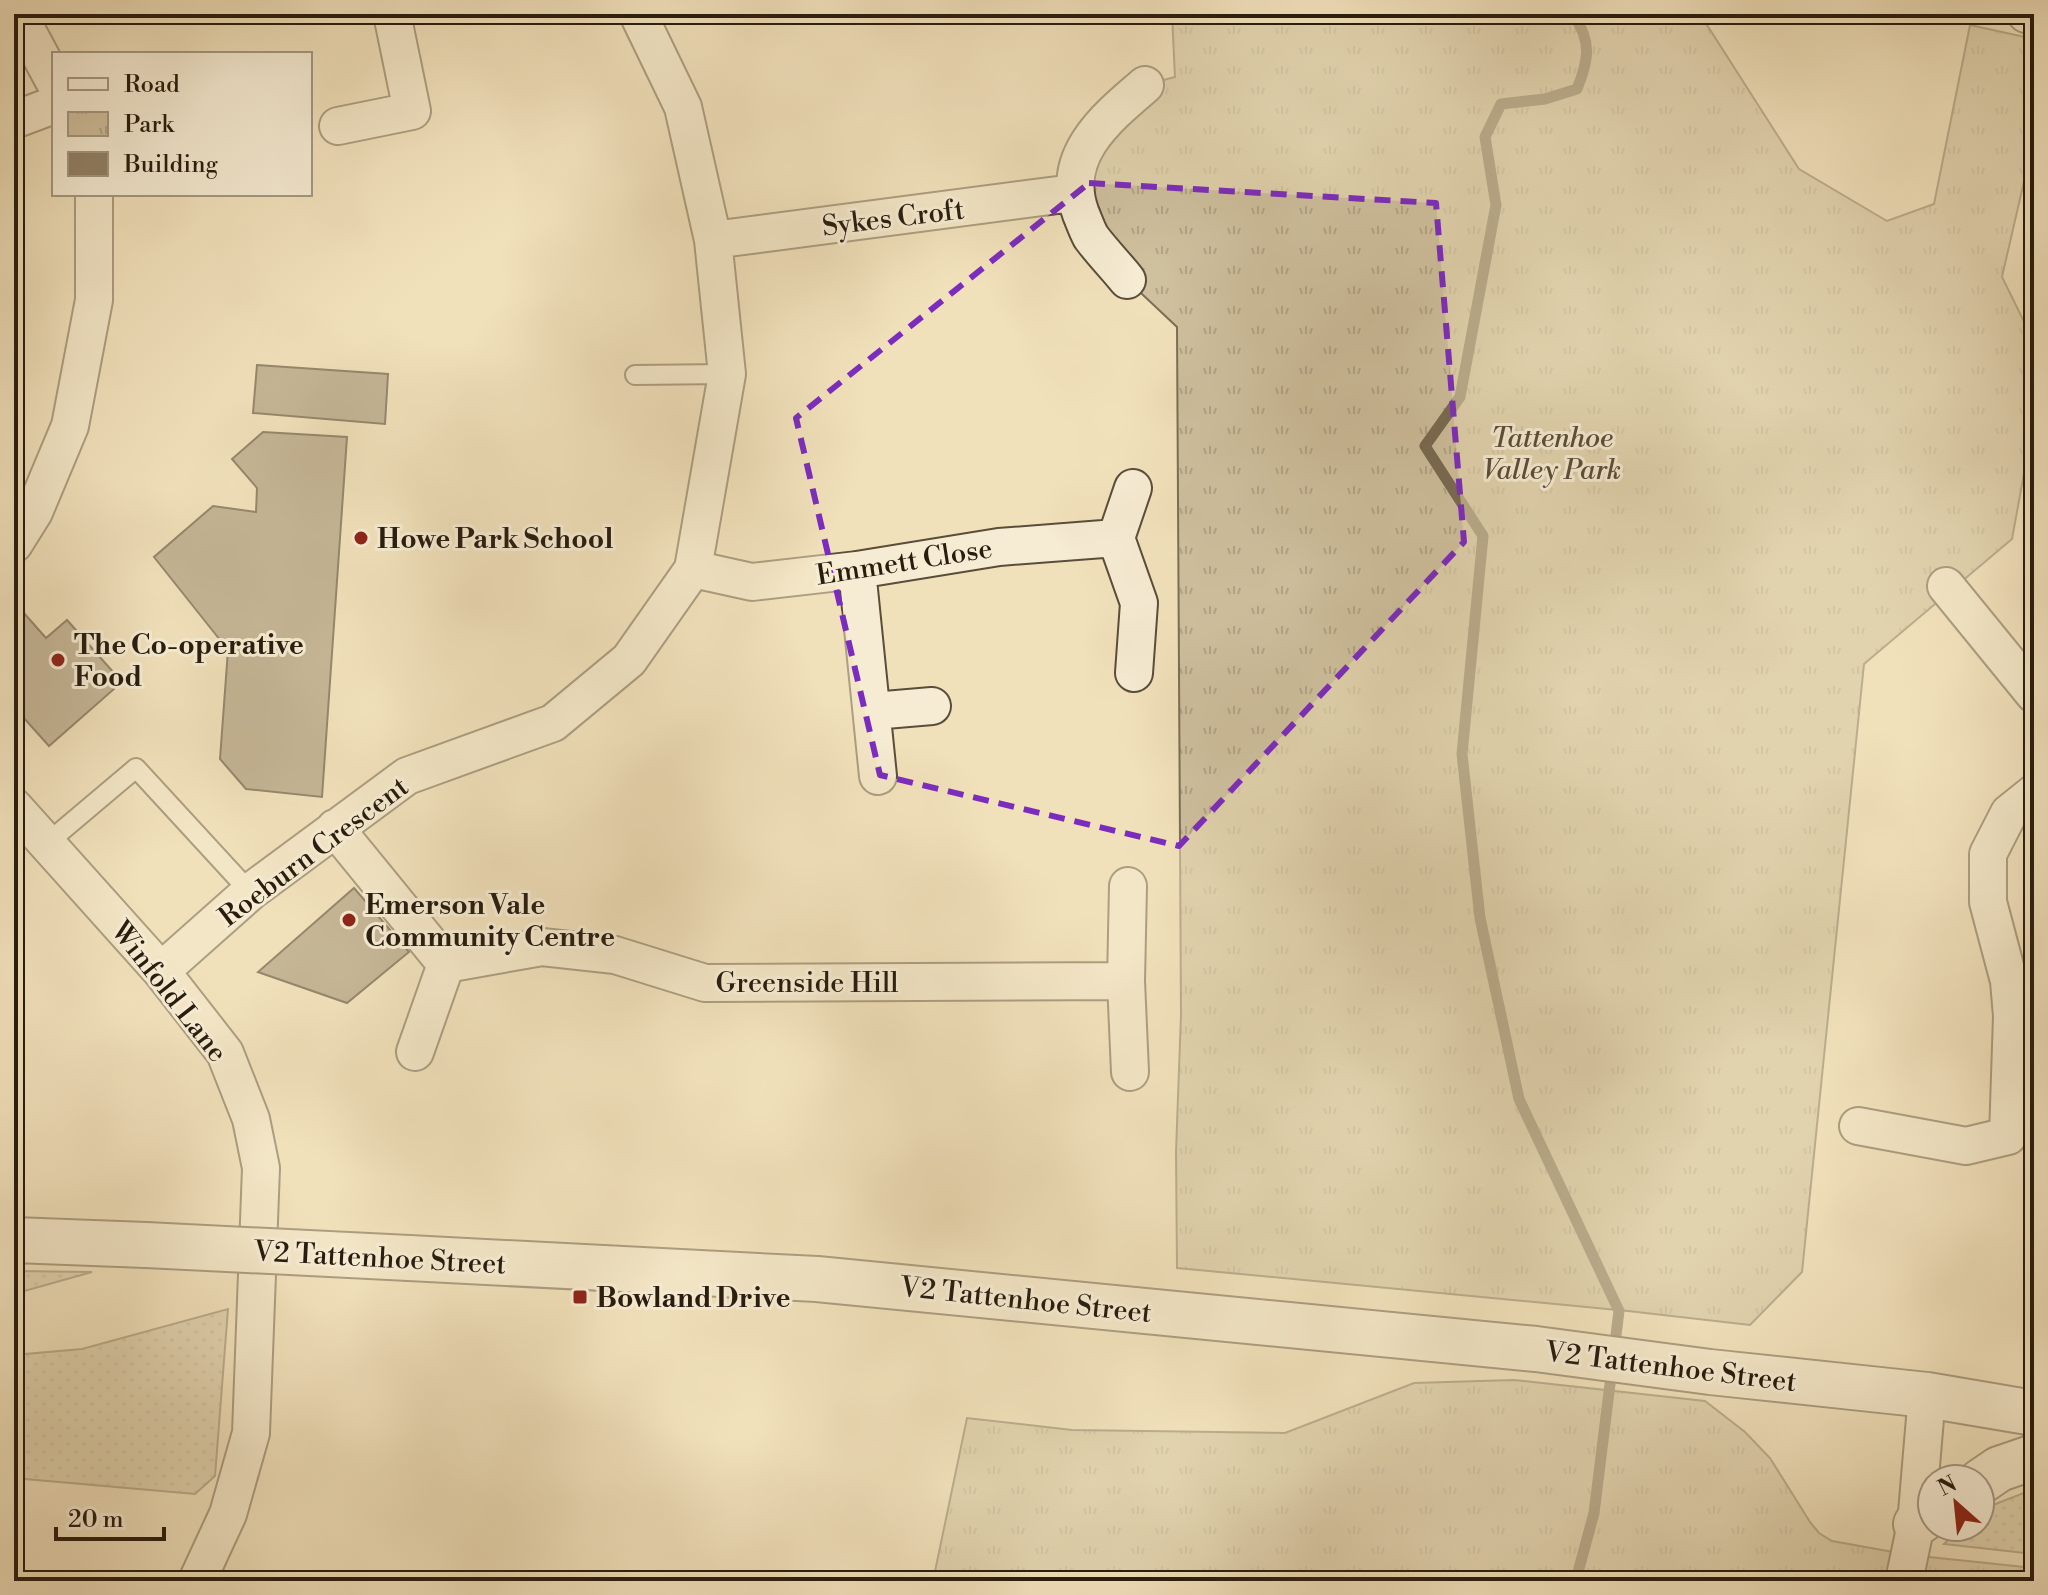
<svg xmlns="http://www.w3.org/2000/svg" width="2048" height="1595" font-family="'Libre Bodoni',serif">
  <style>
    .grass { fill: url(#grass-dots); stroke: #7c6e56; stroke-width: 2 }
    .park { fill: url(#park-tufts); stroke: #7c6e56; stroke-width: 2 }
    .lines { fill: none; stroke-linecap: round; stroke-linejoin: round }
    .stream { stroke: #786a52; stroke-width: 11 }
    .building { fill: #918268; stroke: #281c0e; stroke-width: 2 }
    .service-casing { stroke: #5a4d39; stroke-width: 22 }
    .minor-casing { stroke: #5a4d39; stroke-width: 40 }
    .tertiary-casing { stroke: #5a4d39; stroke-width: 48 }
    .service { stroke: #f6ecd3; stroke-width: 18 }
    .minor { stroke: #f6ecd3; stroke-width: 36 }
    .tertiary { stroke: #f6ecd3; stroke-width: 44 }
    .tertiary-bridge-casing { stroke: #5a4d39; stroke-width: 48; stroke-linecap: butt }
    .tertiary-bridge { stroke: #f6ecd3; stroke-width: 44 }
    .marked { fill: none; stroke: #7b2cbf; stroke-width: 6; stroke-dasharray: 16 10; stroke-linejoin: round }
    .poi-dot { fill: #8f2418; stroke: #f6ecd3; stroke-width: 3 }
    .labels { text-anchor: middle; stroke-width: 6; stroke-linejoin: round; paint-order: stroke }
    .street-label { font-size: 28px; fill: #281c0e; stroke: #f6ecd3 }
    .park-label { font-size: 28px; font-style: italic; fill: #5a4d39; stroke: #f6ecd3 }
    .poi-label { font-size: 28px; font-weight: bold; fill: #281c0e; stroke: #f6ecd3; text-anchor: start }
  </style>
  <defs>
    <pattern id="grass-dots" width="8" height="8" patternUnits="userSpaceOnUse" patternTransform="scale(2)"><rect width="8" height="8" fill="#cfc09e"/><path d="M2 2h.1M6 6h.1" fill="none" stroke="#b2a487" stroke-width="1.8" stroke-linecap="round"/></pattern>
    <pattern id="park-tufts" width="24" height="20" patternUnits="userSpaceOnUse" patternTransform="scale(2)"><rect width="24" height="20" fill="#cfc09e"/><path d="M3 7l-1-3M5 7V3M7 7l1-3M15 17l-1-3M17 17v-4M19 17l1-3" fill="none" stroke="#b2a487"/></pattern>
  </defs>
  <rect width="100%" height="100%" fill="#f1e1bb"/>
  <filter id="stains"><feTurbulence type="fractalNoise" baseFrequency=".0025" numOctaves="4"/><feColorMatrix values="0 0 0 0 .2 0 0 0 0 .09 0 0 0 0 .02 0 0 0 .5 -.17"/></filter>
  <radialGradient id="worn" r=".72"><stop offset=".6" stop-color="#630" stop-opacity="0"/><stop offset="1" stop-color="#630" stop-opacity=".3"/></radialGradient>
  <path class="grass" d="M14,1271L92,1272L14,1294Z
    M228,1309L215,1476L195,1494L14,1478V1355L82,1349Z
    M2034,1489V1554L1944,1544L1961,1527H1980V1513L1993,1505Z"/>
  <path class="park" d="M1172,14H1700L1799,169L1887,221L1934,204L1970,25L2034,39V138L2002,277L2034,342V419L2012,539L1864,664L1802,1272L1750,1325L1628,1311L1177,1268L1176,1152L1181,1015L1177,327L1127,280L1077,166L1145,85L1175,77Z
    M1514,1380L1705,1401L1745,1432L1770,1458L1810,1522L1819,1533L1832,1541L1910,1555L2034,1568V1581H933L967,1418L1072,1430L1285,1433L1414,1383Z"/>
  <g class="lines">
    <path class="stream" d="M1573,14C1592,42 1589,59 1577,89L1545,99L1501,104L1485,137L1496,205L1460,397L1425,446L1483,536L1462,754L1480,918L1519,1099L1619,1311L1614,1351
      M1577,1576L1594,1513L1612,1368"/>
  </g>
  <path class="building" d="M257,365L388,374L385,424L253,413Z
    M263,432L347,437L322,797L246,789L220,759L228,650L154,557L213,506L256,512L257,488L232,459Z
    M23,612L46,638L67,620L122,682L49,746L14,707V620Z
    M354,888L409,952L347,1003L258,972Z"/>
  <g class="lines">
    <g class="service-casing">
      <path id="service" d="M635,375L727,374
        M46,844L136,768L250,892"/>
    </g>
    <g class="minor-casing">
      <path id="minor" d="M18,14L54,81
        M2026,14L2034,16
        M14,120L54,105
        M338,126L412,111L392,14
        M713,240L1073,193
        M1127,280C1116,266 1102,252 1091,237C1087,230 1084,221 1081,214C1059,157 1105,119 1145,85
        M1133,488L1116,538L1139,603L1134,673
        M14,544L34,512L70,426L94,300V194
        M693,569L752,582L857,570L999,547L1116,538
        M857,570L878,776
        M1946,586L2034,694
        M873,711L932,706
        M14,807L161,971L225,1053L251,1119L261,1168L251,1433L228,1514L197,1581
        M335,828L446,964L542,947L615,955L705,983L1126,981
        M1128,886L1126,981L1130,1072
        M161,971L250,892L407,776L553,723L629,660L693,569L727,374L713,240L683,107L638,14
        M415,1052L446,964
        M1858,1126L1966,1146L2008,1136L2012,1016L2009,981L1988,902V854L2009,813L2034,793
        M1904,1581L1916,1524L1927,1395"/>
    </g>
    <g class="tertiary-casing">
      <path id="tertiary" d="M14,1240L146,1245
        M409,1258L817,1279L1536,1349L1710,1372L1927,1395L2034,1413
        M1980,1482L1999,1469L2034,1457
        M1916,1524L1932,1513"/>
    </g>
    <use href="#service" class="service"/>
    <use href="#minor" class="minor"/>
    <use href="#tertiary" class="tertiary"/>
    <g class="tertiary-bridge-casing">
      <path id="tertiary-bridge" d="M146,1245L409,1258"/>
    </g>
    <use href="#tertiary-bridge" class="tertiary-bridge"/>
  </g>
  <path d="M0 0H2048V1595H0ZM1089,183L1436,203L1464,542L1179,846L880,775L796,418Z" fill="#f1e1bb" fill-opacity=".55" fill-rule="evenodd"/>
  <path class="marked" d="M1089,183L1436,203L1464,542L1179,846L880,775L796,418Z"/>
  <g class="poi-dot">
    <circle cx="361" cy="538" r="8"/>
    <circle cx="58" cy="660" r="8"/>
    <circle cx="349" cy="920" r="8"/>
    <rect x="572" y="1289" width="16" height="16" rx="4"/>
  </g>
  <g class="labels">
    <g class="street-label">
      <text transform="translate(893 217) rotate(-7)" y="10">Sykes Croft</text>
      <text transform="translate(904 561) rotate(-9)" y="10">Emmett Close</text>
      <text transform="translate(313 851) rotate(-37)" y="10">Roeburn Crescent</text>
      <text x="807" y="992">Greenside Hill</text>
      <text transform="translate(170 991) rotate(52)" y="10">Winfold Lane</text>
      <text transform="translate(380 1257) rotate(3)" y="10">V2 Tattenhoe Street</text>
      <text transform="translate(1026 1299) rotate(6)" y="10">V2 Tattenhoe Street</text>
      <text transform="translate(1671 1366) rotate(7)" y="10">V2 Tattenhoe Street</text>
    </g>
    <g class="park-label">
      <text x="1552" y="447">Tattenhoe<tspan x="1552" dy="32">Valley Park</tspan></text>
    </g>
    <g class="poi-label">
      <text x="377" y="548">Howe Park School</text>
      <text x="74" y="654">The Co-operative<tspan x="74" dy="32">Food</tspan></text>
      <text x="365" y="914">Emerson Vale<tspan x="365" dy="32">Community Centre</tspan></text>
      <text x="596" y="1307">Bowland Drive</text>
    </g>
  </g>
  <rect width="2048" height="1595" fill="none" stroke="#f1e1bb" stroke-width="48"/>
  <rect x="16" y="16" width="2016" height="1563" fill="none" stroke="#281c0e" stroke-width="4"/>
  <rect x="24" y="24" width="2000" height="1547" fill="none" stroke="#281c0e" stroke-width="2"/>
  <rect x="52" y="52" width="260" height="144" fill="#f6ecd3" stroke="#a49984" stroke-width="2"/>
  <rect x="68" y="78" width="40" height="12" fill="#f6ecd3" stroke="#a49984" stroke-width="2"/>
  <text x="124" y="92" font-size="24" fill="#281c0e">Road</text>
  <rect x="68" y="112" width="40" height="24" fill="url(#park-tufts)" stroke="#a49984" stroke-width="2"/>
  <text x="124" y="132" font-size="24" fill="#281c0e">Park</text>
  <rect x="68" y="152" width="40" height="24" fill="#918268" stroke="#a49984" stroke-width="2"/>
  <text x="124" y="172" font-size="24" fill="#281c0e">Building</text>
  <g transform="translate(1956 1503) rotate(333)"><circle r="38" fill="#f6ecd3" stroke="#a49984" stroke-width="2"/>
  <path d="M0-6L14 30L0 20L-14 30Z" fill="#8f2418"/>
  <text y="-12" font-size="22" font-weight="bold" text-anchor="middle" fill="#281c0e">N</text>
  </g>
  <path d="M56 1527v12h108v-12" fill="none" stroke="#281c0e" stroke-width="4"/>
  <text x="68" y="1527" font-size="24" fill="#281c0e" stroke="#f6ecd3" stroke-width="6" paint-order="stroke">20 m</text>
  <rect width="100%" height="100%" filter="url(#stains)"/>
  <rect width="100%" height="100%" fill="url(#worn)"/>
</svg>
